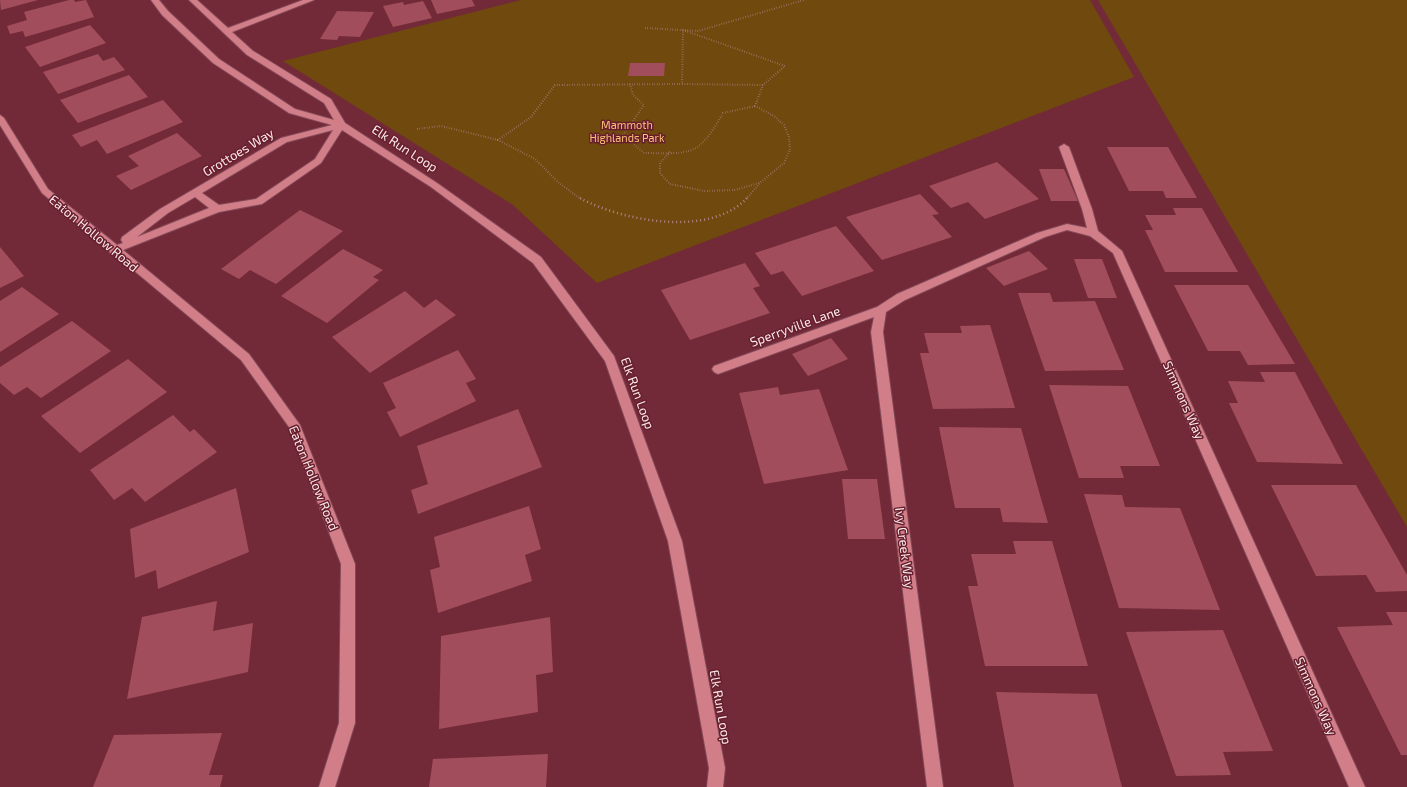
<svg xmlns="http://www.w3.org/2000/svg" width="1407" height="787" font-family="'Exo 2',sans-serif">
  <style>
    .green { fill: #6f490e }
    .building { fill: #a24d5b }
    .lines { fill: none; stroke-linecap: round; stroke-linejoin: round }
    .minor-casing { stroke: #834958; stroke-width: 2 }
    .path-far1 { stroke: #b5878f; stroke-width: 2; stroke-dasharray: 0.5 2; stroke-linecap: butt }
    .path { stroke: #b5878f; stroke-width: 2.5; stroke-dasharray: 1 3; stroke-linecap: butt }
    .minor { fill: #d27e89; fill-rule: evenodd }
    .labels { text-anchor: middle; stroke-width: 3; stroke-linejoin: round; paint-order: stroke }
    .far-park-label { font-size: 11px; fill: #fdc277; stroke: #671e2d }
    .street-label { font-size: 13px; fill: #fbe8e9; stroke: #671e2d }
  </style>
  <rect width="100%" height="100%" fill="#732a38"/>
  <path class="green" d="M521,0H1090L1134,77L597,283L513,205L283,61Z
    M1098,0H1407V527Z"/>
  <path class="building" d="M0,0H38L1,10Z
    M69,0H74L75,2L86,0L94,17L25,37L23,31L10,34L7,26L27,20L24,12Z
    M431,0H472L475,6L437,14Z
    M423,1L432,18L393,27L383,6L403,2L404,5Z
    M337,11L374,12L360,37L339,36L337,40L320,39Z
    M90,25L106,43L40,67L25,47Z
    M98,54L103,61L114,57L125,70L58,94L43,72Z
    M630,63H665L664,76H628Z
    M129,75L148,97L78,123L60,100Z
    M163,100L183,122L107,154L97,140L81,147L72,135Z
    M177,133L202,156L131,190L116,176L139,166L128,156Z
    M1107,147H1168L1197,198H1166L1163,191H1129Z
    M997,162L1039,199L985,219L968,202L951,208L929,186Z
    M1039,169H1064L1078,201H1051Z
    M920,194L939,214L932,215L952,237L882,260L846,217Z
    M1173,208H1202L1238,272H1165L1145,230H1153L1145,215H1176Z
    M300,210L343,231L276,284L250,270L239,279L221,269Z
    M836,226L874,271L802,296L783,271L771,275L755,253Z
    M0,247L24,276L0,288Z
    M343,249L383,270L373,277L379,280L327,323L281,296Z
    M1029,251L1048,269L1004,286L986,268Z
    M1074,259H1102L1117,298H1088Z
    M745,263L760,286L753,288L770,313L690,340L661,290Z
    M1174,285H1248L1295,364L1248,365L1240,351H1208Z
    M22,287L59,314L0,352V301Z
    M405,291L424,308L436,299L456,315L370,373L332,337Z
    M1018,293H1050L1053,302L1095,301L1124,370L1045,371Z
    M72,321L111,351L41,398L27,387L14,395L0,383V367Z
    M990,325L1015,408L933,409L920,353H929L924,333H962L960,326Z
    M831,338L848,359L808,376L792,354Z
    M458,350L476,379L466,383L476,401L400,437L387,412L396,408L383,383Z
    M128,359L167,392L80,453L41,416Z
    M1260,372H1295L1343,464L1257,462L1229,403H1238L1228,381L1265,382Z
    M1049,385L1128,386L1160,466H1120L1124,478H1079Z
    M778,387L780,395L819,389L848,470L764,484L739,393Z
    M518,409L542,467L418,514L411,490L428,484L417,446Z
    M173,415L190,432L194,429L217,452L145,502L132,488L114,500L90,470Z
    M939,427L1021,428L1048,523L1003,522L1000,508H955Z
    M842,479H877L885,539H848Z
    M1271,485H1356L1407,575V591L1376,592L1366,575L1316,576Z
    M236,488L249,552L158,589L156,570L135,578L130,529Z
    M1084,494L1122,495L1125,507L1180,508L1220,610L1119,608Z
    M529,506L541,549L525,555L532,581L438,613L430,570L440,567L434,537Z
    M1013,541H1052L1088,666H985L968,586H978L971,554H1016Z
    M217,601L213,631L253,623L248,672L127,699L142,617Z
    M1386,612H1407V755H1401L1337,627L1393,625Z
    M550,617L553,672L536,675L538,712L439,729L441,636Z
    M1223,630L1273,751L1223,752L1231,775L1176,776L1126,632Z
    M996,692L1097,694L1122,787H1014Z
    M222,733L209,775H223L220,787H93L114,735Z
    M548,754L546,787H429L433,759Z"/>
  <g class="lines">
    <g class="minor-casing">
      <path id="minor" d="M151,0H159L168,11L219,59L295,109L334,120L324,103L247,55L189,0H197L228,28L303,0H314L232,32L253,51L331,99L345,123L437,183L541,257L614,356L682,541L725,768L723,787H707L709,768L668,541L605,361L533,263L431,187L342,130L321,163L262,204L219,212L123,250L249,354L300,425L355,564V723L335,787H319L339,723L341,564L289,427L241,360L113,253H110L109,250L42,193L0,125V115L4,118L48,189L117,245L123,243L121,240L122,237L160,209L281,138L332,125L289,113L213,63L162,15ZM333,130L315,159L256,199L219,205L202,193L287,142ZM195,197L209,208L137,237L168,213Z
        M1064,144L1069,147L1092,209L1098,231L1122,251L1365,787H1349L1113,253L1090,236L1067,230L1045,237L905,300L886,312L883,332L943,787H927L871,332L874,317L718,374L714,372L712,369L714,366L877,307L897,294L1037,233L1067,224L1087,228L1082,209L1059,147Z"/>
    </g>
    <path class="path-far1" d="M645,28L698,31L804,0
      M683,30L785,66L763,85L682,84Z
      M630,84L633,95L644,105L623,135L644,153C658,153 682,155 694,149C706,143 716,125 723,113L755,106
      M417,129L441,126L498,140
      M670,152L660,163V173L670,184L704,191L735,190L759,183
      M581,199L559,183L535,159L498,140L531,117L555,85L682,84
      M746,199L761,182L784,163L790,150L789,137L784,125L774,116L755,106L763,85"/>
    <path class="path" d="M580,198C622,221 710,238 747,198"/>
    <use href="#minor" class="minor"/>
  </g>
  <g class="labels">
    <g class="far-park-label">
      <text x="627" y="129">Mammoth<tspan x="627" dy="13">Highlands Park</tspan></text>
    </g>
    <g class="street-label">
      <text transform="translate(405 148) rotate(33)" y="5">Elk Run Loop</text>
      <text transform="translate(238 152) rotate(-31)" y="5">Grottoes Way</text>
      <text transform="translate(94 233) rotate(40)" y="5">Eaton Hollow Road</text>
      <text transform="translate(795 326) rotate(-20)" y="5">Sperryville Lane</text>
      <text transform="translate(638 393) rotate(70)" y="5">Elk Run Loop</text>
      <text transform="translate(1184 400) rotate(66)" y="5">Simmons Way</text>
      <text transform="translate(314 478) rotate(68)" y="5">Eaton Hollow Road</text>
      <text transform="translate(905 548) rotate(83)" y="5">Ivy Creek Way</text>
      <text transform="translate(1316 696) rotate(66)" y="5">Simmons Way</text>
      <text transform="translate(721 707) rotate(80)" y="5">Elk Run Loop</text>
    </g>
  </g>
</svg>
